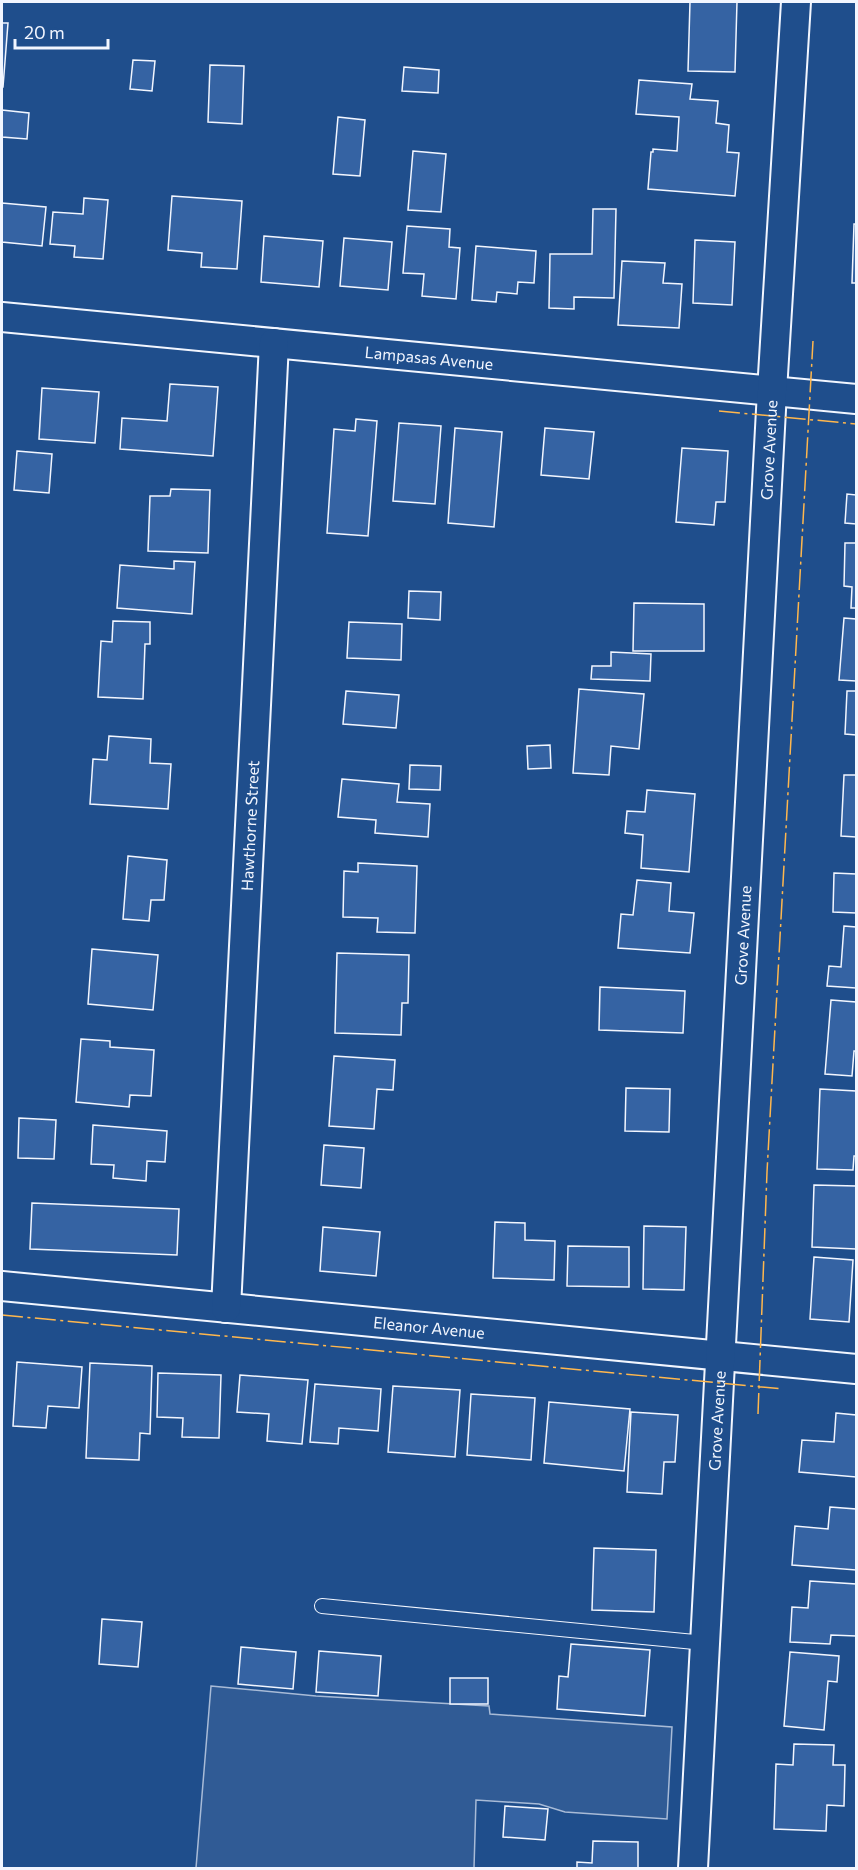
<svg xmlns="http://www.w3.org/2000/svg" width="858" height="1870" font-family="Commissioner,sans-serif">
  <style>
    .green { fill: #305b95; stroke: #a8bbd7; stroke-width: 1.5 }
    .building { fill: #3563a3; stroke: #f2f6ff; stroke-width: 1.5 }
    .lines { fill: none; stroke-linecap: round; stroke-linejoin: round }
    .lane-casing { stroke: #f2f6ff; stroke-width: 16 }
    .street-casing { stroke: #f2f6ff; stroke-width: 32 }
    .lane { stroke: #1f4e8c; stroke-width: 14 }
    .street { stroke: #1f4e8c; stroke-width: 28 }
    .power { stroke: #ffb74d; stroke-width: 1.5; stroke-dasharray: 21 4.5 3 4.5; stroke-linecap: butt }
    .labels { text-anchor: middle; stroke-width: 4.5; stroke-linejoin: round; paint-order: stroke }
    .street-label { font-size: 16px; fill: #f2f6ff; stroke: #1f4e8c }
  </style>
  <rect width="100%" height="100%" fill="#1f4e8c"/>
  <path class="green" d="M211,1686L316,1696L489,1706L490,1714L672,1727L667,1819L565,1812L539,1804L476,1800L474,1868H196Z"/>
  <path class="building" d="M690,2H737L735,72L688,71Z
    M2,23H8L3,87H2Z
    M133,60L155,61L152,91L130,89Z
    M210,65L244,66L242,124L208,122Z
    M404,67L439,70L438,93L402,91Z
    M639,80L692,84L690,99L718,101L716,123L729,125L727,152L739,153L735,196L648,189L651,152H653V149L677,151L679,117L636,114Z
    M2,110L29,113L27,139L2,137Z
    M338,117L365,120L360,176L333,174Z
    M413,151L446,154L441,212L408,210Z
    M172,196L242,201L237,269L201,267L202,253L168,250Z
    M84,198L108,200L103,259L74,257L75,246L50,244L53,212L83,214Z
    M2,203L46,207L42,246L2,242Z
    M593,209H616L614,298L574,297V309L549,308L550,254H592Z
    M854,224H856V283H852Z
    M407,226L450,229L449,247L460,248L456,299L422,296L424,274L403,273Z
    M264,236L323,241L319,287L261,282Z
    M344,238L392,242L388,290L340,286Z
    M695,240L735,242L732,305L693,303Z
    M476,246L536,251L534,283L518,282L517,294L497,292L496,302L472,300Z
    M622,261L665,263L663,283L682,284L679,328L618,325Z
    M170,384L218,387L213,456L120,449L122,418L167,421Z
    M42,388L99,392L95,443L39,439Z
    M356,419L377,421L368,536L327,533L334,429L355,431Z
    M399,423L441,426L435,504L393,501Z
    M455,428L502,432L494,527L448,523Z
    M545,428L594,432L589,479L541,475Z
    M682,448L728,451L725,502H716L714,525L676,522Z
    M17,451L52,454L49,493L14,490Z
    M171,489L210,490L208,553L148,551L150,496H170Z
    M856,489V524L845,523L847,494L856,495Z
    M845,543H856V608H851L852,587L844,586Z
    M174,561L195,562L192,614L117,608L120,565L174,569Z
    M409,591L441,592L440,620L408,618Z
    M634,603L704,604V651H633Z
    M844,618L856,619V681L839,680Z
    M113,621L150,622V644H145L143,699L98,697L101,641L112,642Z
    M349,622L402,624L401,660L347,658Z
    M611,652L651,654L650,681L591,679L592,666H611Z
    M579,689L644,694L639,749L611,746L609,775L573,773Z
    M346,691L399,695L396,728L343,724Z
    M847,691H856V735L845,734Z
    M109,736L151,739L150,763L171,764L168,809L90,804L93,759L107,760Z
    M550,745L551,768L528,769L527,746Z
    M410,765L441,766L440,790L409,789Z
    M844,775H856V837L841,836Z
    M342,779L399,784L397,802L430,804L428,837L375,833L376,820L338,817Z
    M647,790L695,794L689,872L641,868L643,835L625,833L627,811L645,812Z
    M128,856L167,860L164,900H151L149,921L123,919Z
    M358,863L417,866L415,933L377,932L378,918L343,917L344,871L358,872Z
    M834,873L856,874V913L833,912Z
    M637,880L671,883L669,911L694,913L690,953L618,948L621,914L633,915Z
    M844,926L856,927V988L827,986L829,966L841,967Z
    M92,949L158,955L153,1010L88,1004Z
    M337,953L409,955L408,1003H402L401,1035L335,1033Z
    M600,987L685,991L683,1033L599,1030Z
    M831,1000L856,1002V1051H854L852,1076L825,1074Z
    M81,1039L110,1041V1047L154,1050L151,1096L130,1095L129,1107L76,1102Z
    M334,1056L395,1060L393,1090L377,1089L374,1129L329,1126Z
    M626,1088L670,1089L669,1132L625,1131Z
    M820,1089L856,1091V1156H854L853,1170L817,1169Z
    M19,1118L56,1120L54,1159L18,1158Z
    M93,1125L167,1131L165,1162L147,1161L146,1181L113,1178L114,1165L91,1164Z
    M324,1145L364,1148L361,1188L321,1185Z
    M814,1185L856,1186V1249L812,1247Z
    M32,1203L179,1209L177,1255L30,1249Z
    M495,1222L525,1223V1240L555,1241L554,1280L493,1278Z
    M644,1226L686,1227L684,1290L643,1289Z
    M323,1227L380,1232L376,1276L320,1271Z
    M568,1246L629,1247V1287L567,1286Z
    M814,1257L853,1260L849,1322L810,1319Z
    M17,1362L82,1367L79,1408L48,1406L46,1428L13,1426Z
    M90,1363L152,1366L150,1434L140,1433L139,1460L86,1458Z
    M158,1373L221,1375L219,1438L182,1437L183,1418L157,1417Z
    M240,1375L308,1380L302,1444L267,1441L269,1414L237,1412Z
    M315,1384L381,1389L378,1431L339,1428L338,1444L310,1442Z
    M393,1386L460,1390L455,1457L388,1452Z
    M471,1394L535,1398L531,1460L467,1455Z
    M549,1402L630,1409L624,1471L544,1463Z
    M631,1412L678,1415L675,1462H664L662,1494L627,1492Z
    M836,1413L856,1415V1477L799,1472L802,1440L834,1442Z
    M830,1507L856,1509V1570L792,1565L795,1526L828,1529Z
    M594,1548L656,1550L654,1612L592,1610Z
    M810,1581L856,1584V1636L831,1635L830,1644L790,1642L792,1607L808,1608Z
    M102,1619L142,1622L138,1667L99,1664Z
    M571,1644L650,1650L645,1716L557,1709L559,1676L568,1677Z
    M241,1647L296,1652L293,1689L238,1684Z
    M319,1651L381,1656L378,1696L316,1692Z
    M790,1652L839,1656L837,1682L828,1681L824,1730L784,1726Z
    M450,1678H488V1704H450Z
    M794,1744L834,1745L833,1765H845L844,1806L827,1805L826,1831L774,1829L776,1764L793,1765Z
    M505,1806L548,1809L545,1840L503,1837Z
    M593,1841L638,1842V1868H577V1862L592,1863Z"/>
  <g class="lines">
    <g class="lane-casing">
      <path id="lane" d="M322,1606L705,1643"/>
    </g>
    <g class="street-casing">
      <g id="street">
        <path id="s1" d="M2,317L856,399"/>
        <path id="s2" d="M2,1286L856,1369"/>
        <path id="s3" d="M226,1308L274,343"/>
        <path id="s4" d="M693,1868L772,391L796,2"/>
      </g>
    </g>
    <use href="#lane" class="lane"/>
    <use href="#street" class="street"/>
    <path class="power" d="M719,411L856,424
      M2,1315L783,1389
      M758,1414L767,1172L813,341"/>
  </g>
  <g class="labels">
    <g class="street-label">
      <text dy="6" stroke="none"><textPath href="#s1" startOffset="429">Lampasas Avenue</textPath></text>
      <text dy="6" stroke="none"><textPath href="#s4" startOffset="1420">Grove Avenue</textPath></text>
      <text dy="6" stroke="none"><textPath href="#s3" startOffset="483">Hawthorne Street</textPath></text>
      <text dy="6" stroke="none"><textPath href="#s4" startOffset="934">Grove Avenue</textPath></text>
      <text dy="6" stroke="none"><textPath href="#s2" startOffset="429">Eleanor Avenue</textPath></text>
      <text dy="6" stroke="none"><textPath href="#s4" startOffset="448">Grove Avenue</textPath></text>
    </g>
  </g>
  <rect width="858" height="1870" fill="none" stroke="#f2f6ff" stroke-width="6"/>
  <path d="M15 39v9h93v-9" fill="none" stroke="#f2f6ff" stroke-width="3"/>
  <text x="24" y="39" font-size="18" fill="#f2f6ff" stroke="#1f4e8c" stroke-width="4.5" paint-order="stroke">20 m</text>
</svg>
